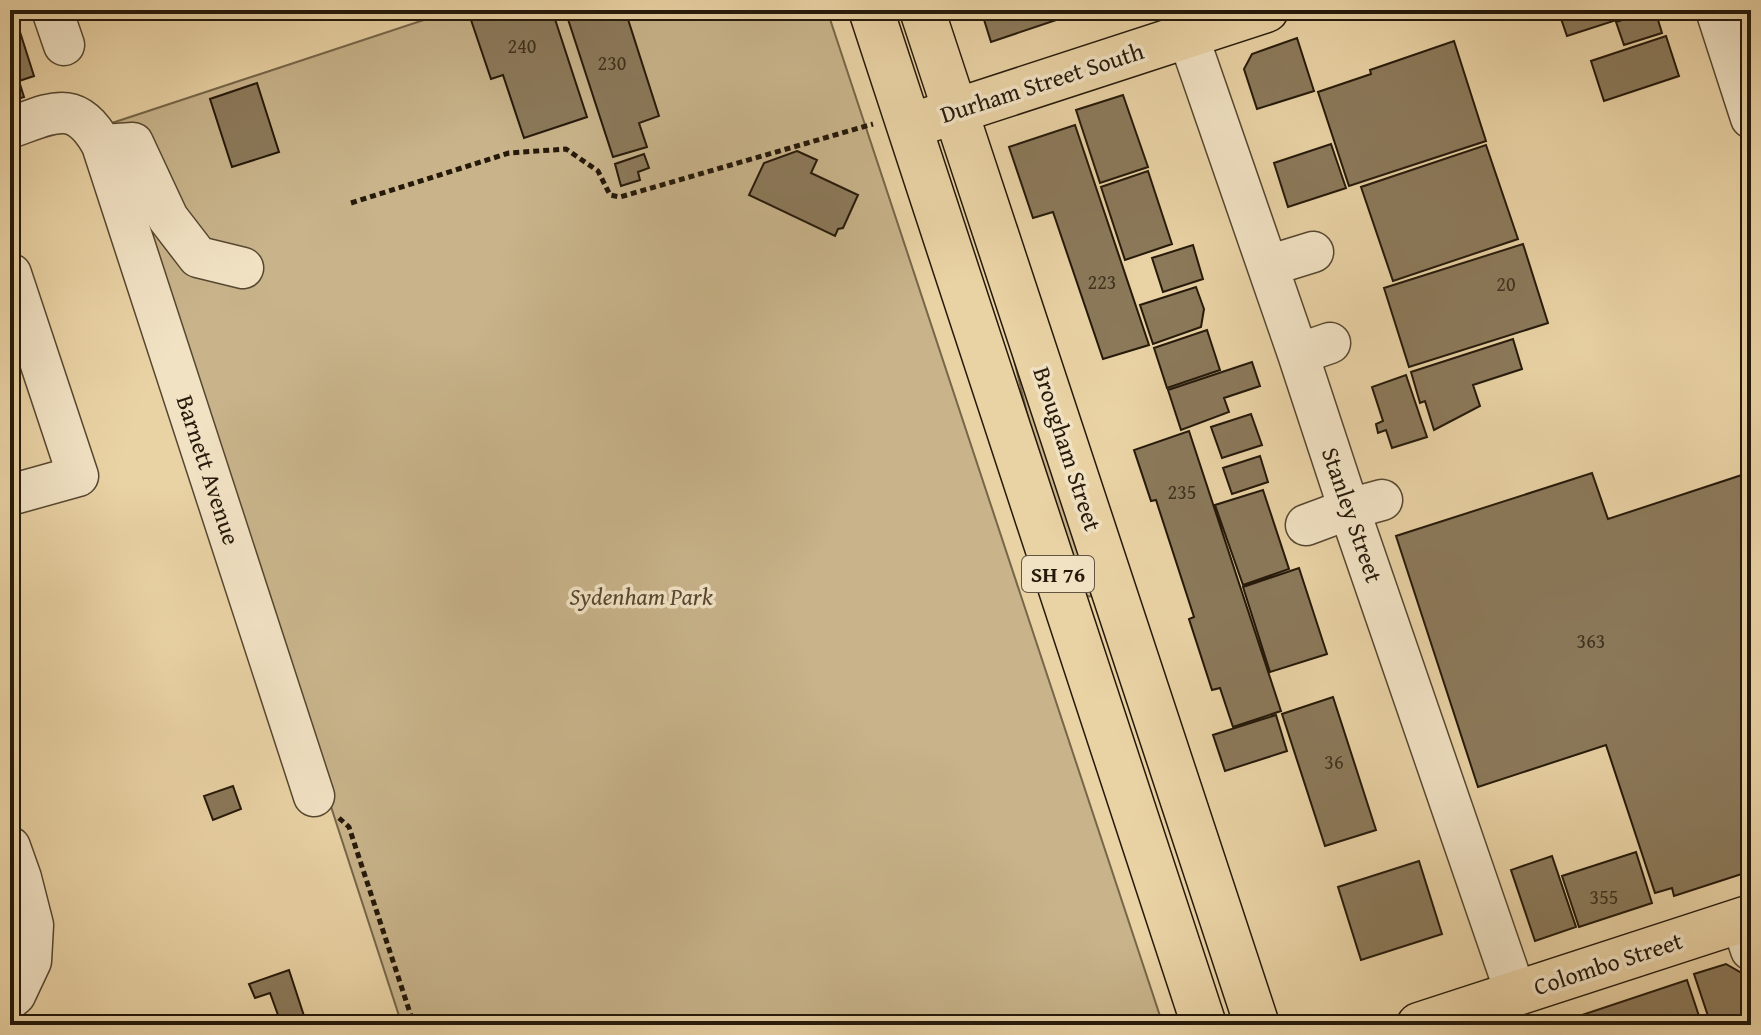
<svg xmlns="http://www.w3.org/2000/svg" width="1761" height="1035" font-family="'Gentium Book Plus',serif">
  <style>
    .green { fill: #c8b38a; stroke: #76664a; stroke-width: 2 }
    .building { fill: #8b795a; stroke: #25190a; stroke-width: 2 }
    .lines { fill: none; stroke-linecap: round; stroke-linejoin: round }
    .minor-casing { stroke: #564730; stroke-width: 43 }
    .major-casing { stroke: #25190a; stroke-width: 47 }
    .highway-casing { stroke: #25190a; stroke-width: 47 }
    .path { stroke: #25190a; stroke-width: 5; stroke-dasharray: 6 4; stroke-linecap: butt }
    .minor { stroke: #f1e2c4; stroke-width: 40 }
    .major { stroke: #e9d2a4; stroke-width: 44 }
    .highway { stroke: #e9d2a4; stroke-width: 44 }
    .labels { text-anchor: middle; stroke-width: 7; stroke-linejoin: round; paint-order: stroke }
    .number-label { font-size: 20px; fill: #3e311e }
    .shield { fill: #f1e2c4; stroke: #625542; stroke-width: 2 }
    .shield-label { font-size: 22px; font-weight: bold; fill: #25190a }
    .street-label { font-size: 24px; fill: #25190a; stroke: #f1e2c4 }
    .park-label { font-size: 24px; font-style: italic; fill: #564730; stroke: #f1e2c4 }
  </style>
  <rect width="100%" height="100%" fill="#e9d2a4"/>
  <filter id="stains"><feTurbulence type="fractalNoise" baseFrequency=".0025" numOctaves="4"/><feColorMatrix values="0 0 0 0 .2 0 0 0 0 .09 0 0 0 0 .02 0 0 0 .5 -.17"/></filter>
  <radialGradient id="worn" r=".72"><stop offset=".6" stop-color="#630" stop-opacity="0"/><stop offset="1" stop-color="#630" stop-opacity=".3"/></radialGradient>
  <path class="green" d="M454,10H827L1163,1025H402L109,124Z
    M1007,331L1082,552L1092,596L1082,597L1031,430Z"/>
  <path class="building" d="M10,10H13L34,76L19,81L24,97L10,101Z
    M493,10H552L587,117L524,138L503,75L491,79L470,17Z
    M565,10H625L659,116L639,123L647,147L613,157Z
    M981,10H1066L1068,16L991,42Z
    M1558,10H1623L1626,17L1567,36Z
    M1655,10L1662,33L1624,45L1616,22Z
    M1666,36L1679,76L1604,101L1591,61Z
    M1297,38L1314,91L1257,109L1244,69L1252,54Z
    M1454,41L1486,141L1349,186L1318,92L1371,74L1370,70Z
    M257,83L279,152L232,167L210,99Z
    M1123,95L1148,167L1100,183L1076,110Z
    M1075,125L1149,345L1103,359L1053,212L1033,218L1009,147Z
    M1331,144L1346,188L1288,207L1274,163Z
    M1486,145L1518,239L1393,281L1361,187Z
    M797,151L817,160L811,173L858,195L843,228L838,229L835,236L749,195L764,163Z
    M644,154L649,168L638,172L640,180L621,186L615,164Z
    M1148,171L1172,244L1125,260L1101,187Z
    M1523,244L1548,323L1409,367L1384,288Z
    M1193,245L1203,279L1163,292L1152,258Z
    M1196,287L1204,309L1201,327L1153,344L1140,305Z
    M1207,330L1220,370L1167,388L1154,348Z
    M1513,339L1522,369L1473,385L1480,406L1434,430L1425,401L1420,403L1411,372Z
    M1252,362L1260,386L1224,398L1229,412L1181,430L1168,390Z
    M1406,375L1427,437L1392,448L1386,430L1378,433L1376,424L1383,421L1372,387Z
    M1251,414L1262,445L1222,458L1211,427Z
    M1189,431L1281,711L1233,727L1220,688L1212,690L1189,619L1194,617L1156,500L1151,501L1134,450Z
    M1260,456L1268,482L1232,494L1223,468Z
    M1751,472V871L1674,896L1672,888L1655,893L1606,745L1478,787L1396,536L1592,473L1608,519Z
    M1263,490L1289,569L1243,585L1215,505Z
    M1299,568L1327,654L1270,672L1243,587Z
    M1333,697L1376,830L1325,846L1282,714Z
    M1276,715L1287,751L1225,771L1213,735Z
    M233,786L241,809L213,820L204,796Z
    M1636,852L1652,903L1579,927L1562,876Z
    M1552,856L1576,927L1535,941L1511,870Z
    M1419,861L1442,934L1361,960L1338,887Z
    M1726,964L1745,975L1751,995V1012L1711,1025L1694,974Z
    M289,970L307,1025H276L273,1016L278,1015L270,993L255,998L249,984Z
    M1687,980L1702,1025H1552Z"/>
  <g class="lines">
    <g class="minor-casing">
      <path id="minor" d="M52,10L64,45
        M1716,10L1751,118
        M1188,36L1298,354L1349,509L1516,994
        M10,128C52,113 76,97 102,145L314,796
        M102,145L133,143L168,218L198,257L243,268
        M1268,266L1313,252
        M10,274H11L78,476L10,495
        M1298,354L1330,343
        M1306,525L1349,509L1382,500
        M10,847L21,878L33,925L31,961L15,995L10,999
        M1741,920L1751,950"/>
    </g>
    <g class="major-casing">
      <path id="major" d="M910,126L1266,10
        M1419,1025L1751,917"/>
    </g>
    <g class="highway-casing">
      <path id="highway" d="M871,10L1204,1025
        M922,10L1257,1025"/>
    </g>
    <path class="path" d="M351,203L509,153L566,149L598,171L610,195L620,197L873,124
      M339,818L349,827L414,1025"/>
    <use href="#minor" class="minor"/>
    <use href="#major" class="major"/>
    <use href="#highway" class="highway"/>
  </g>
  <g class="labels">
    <g class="number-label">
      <text x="522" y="53">240</text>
      <text x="612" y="70">230</text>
      <text x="1102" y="289">223</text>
      <text x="1506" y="291">20</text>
      <text x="1182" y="499">235</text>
      <text x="1591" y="648">363</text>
      <text x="1334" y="769">36</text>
      <text x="1604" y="904">355</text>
    </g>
    <rect class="shield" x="1022" y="556" width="72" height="36" rx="6"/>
    <g class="shield-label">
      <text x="1058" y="582">SH 76</text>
    </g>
    <g class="street-label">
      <text transform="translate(1042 83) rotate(-18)" y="8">Durham Street South</text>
      <text transform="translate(1067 449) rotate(72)" y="8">Brougham Street</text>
      <text transform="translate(208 470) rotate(72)" y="8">Barnett Avenue</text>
      <text transform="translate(1352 515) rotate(71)" y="8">Stanley Street</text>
      <text transform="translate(1608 964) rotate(-18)" y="8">Colombo Street</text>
    </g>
    <g class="park-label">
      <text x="641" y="605">Sydenham Park</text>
    </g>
  </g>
  <rect width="1761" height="1035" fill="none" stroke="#e9d2a4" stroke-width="40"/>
  <rect x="12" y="12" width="1737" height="1011" fill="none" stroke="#25190a" stroke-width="4"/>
  <rect x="20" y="20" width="1721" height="995" fill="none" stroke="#25190a" stroke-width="2"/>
  <rect width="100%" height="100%" filter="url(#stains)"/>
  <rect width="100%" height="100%" fill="url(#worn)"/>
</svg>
